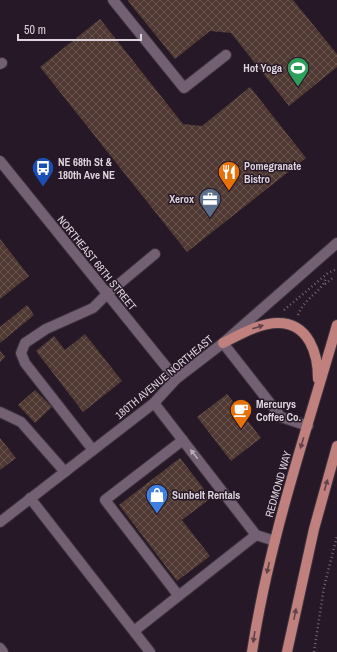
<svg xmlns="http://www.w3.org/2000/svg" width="337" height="652" font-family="'Archivo Narrow',sans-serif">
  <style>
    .building { fill: url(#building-cross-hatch) }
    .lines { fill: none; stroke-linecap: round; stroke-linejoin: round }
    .service-casing { stroke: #3d323c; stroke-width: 12 }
    .minor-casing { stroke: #3d323c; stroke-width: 12 }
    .tertiary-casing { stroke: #3d323c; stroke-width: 12 }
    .primary-casing { stroke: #3d323c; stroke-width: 12 }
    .path { stroke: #756874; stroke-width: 2.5; stroke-dasharray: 1 3; stroke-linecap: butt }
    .service { stroke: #736173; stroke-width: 10 }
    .minor { stroke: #736173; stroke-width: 10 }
    .tertiary { stroke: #736173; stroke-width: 10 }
    .primary { stroke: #bf807e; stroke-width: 10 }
    .oneway { fill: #634249 }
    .oneway2 { fill: #b9acb8 }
    .labels { text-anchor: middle; stroke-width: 3; stroke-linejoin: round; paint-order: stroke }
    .poi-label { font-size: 11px; font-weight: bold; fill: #ded4dd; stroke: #261826; text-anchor: start }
    .street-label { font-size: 11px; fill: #ded4dd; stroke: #261826 }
  </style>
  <defs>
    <pattern id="building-cross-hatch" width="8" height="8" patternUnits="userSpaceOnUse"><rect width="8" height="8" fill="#503933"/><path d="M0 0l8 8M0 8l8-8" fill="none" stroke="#695550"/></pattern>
  </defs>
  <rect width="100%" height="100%" fill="#261826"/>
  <path class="building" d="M129,0H293L337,54V67L289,106L231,33L210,31L175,59L128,1Z
    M100,19L183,124L202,126L250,87L306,158L187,252L40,67Z
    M0,239L29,276L0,299Z
    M27,305L34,315L0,343V327Z
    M85,334L122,381L83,412L36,351L54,336L65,350Z
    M0,351L5,357L0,362Z
    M35,390L52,407L35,423L18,405Z
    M227,394L261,438L231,461L197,417Z
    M0,438L16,458L0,470Z
    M180,458L211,498L182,520L210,556L177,581L119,505Z"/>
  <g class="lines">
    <g class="service-casing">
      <path id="service" d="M113,0L184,88L226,55
        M0,64L2,63
        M223,343L281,417L308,426
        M154,403L256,535L275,541
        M0,412L21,422L65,472
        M93,450L25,363L21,353L25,343L46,329L93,308L107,294L155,254
        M30,498L150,652
        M178,595L105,500L183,440
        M134,631L256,535
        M0,648L3,652"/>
    </g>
    <g class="minor-casing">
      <path id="minor" d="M0,161L176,379"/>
    </g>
    <g class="tertiary-casing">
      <path id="tertiary" d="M0,522L154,403L176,379L223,343L337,243"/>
    </g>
    <g class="primary-casing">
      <path id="primary" d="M223,343C239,335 259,323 278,323C309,323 318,354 318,379
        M252,652C269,540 306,433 337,325
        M287,652L314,529L337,446"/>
    </g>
    <path class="path" d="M325,284L334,277
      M284,310L328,273L337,269
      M298,315C304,298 322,292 326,278
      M314,652L324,587L337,536"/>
    <use href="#service" class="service"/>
    <use href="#minor" class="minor"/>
    <use href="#tertiary" class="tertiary"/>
    <use href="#primary" class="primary"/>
  </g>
  <defs><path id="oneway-solid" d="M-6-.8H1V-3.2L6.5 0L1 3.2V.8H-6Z"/></defs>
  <g class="oneway">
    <use href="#oneway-solid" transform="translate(258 327) rotate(-18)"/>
    <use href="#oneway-solid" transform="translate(302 443) rotate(107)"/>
    <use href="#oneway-solid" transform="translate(326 485) rotate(-74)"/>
    <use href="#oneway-solid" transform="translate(268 568) rotate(103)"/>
    <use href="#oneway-solid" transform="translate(295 614) rotate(-79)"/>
    <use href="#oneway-solid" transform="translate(254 637) rotate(99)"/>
  </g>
  <use class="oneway2" href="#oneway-solid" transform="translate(194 454) rotate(-128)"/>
  <defs>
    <g id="stadium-pin" transform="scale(1.15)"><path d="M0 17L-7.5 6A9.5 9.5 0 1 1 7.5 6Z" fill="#2e9e5b" stroke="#261826"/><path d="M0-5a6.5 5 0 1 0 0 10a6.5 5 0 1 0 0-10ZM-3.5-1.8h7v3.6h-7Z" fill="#fff"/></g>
    <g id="bus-pin" transform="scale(1.15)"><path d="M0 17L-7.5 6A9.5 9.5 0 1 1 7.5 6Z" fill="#1a4fb4" stroke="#261826"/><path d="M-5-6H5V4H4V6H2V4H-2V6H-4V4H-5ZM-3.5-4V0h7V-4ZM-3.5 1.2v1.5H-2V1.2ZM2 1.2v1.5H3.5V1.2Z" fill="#fff"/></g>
    <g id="restaurant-pin" transform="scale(1.15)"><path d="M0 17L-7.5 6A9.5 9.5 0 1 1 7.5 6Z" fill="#e8710a" stroke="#261826"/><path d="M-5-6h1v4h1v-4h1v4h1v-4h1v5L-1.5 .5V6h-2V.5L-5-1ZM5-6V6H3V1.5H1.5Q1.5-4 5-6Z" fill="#fff"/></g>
    <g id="office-pin" transform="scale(1.15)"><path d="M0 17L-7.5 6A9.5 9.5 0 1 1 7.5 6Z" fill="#5c6f8a" stroke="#261826"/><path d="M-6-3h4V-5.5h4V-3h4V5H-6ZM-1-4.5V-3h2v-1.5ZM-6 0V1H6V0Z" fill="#fff"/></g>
    <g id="cafe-pin" transform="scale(1.15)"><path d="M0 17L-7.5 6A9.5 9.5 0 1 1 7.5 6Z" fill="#e8710a" stroke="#261826"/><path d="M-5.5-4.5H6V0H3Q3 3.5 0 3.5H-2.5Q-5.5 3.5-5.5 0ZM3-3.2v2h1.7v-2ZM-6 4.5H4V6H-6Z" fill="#fff"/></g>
    <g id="shop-pin" transform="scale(1.15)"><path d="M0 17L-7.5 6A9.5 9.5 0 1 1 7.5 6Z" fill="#3f7fe0" stroke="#261826"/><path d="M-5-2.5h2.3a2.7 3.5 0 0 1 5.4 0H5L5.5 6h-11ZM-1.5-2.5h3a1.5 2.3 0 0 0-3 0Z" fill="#fff"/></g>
  </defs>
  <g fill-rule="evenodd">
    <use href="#stadium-pin" x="298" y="68"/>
    <use href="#bus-pin" x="43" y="168"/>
    <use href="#restaurant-pin" x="229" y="172"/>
    <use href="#office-pin" x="210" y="199"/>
    <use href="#cafe-pin" x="241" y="410"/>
    <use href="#shop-pin" x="157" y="495"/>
  </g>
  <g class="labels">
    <g class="poi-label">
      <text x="282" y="72" text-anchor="end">Hot Yoga</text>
      <text x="58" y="166">NE 68th St &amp;<tspan x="58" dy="13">180th Ave NE</tspan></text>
      <text x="244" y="170">Pomegranate<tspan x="244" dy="13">Bistro</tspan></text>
      <text x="194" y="203" text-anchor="end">Xerox</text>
      <text x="256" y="408">Mercurys<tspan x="256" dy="13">Coffee Co.</tspan></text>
      <text x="172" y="499">Sunbelt Rentals</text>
    </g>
    <g class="street-label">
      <text transform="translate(97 263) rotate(51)" y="4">NORTHEAST 68TH STREET</text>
      <text transform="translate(164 377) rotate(-40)" y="4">180TH AVENUE NORTHEAST</text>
      <text transform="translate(278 484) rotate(-74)" y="4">REDMOND WAY</text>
    </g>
  </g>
  <path d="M18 34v6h123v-6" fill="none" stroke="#ded4dd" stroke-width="2"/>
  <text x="24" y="34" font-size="12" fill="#ded4dd" stroke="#261826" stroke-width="3" paint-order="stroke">50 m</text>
</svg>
